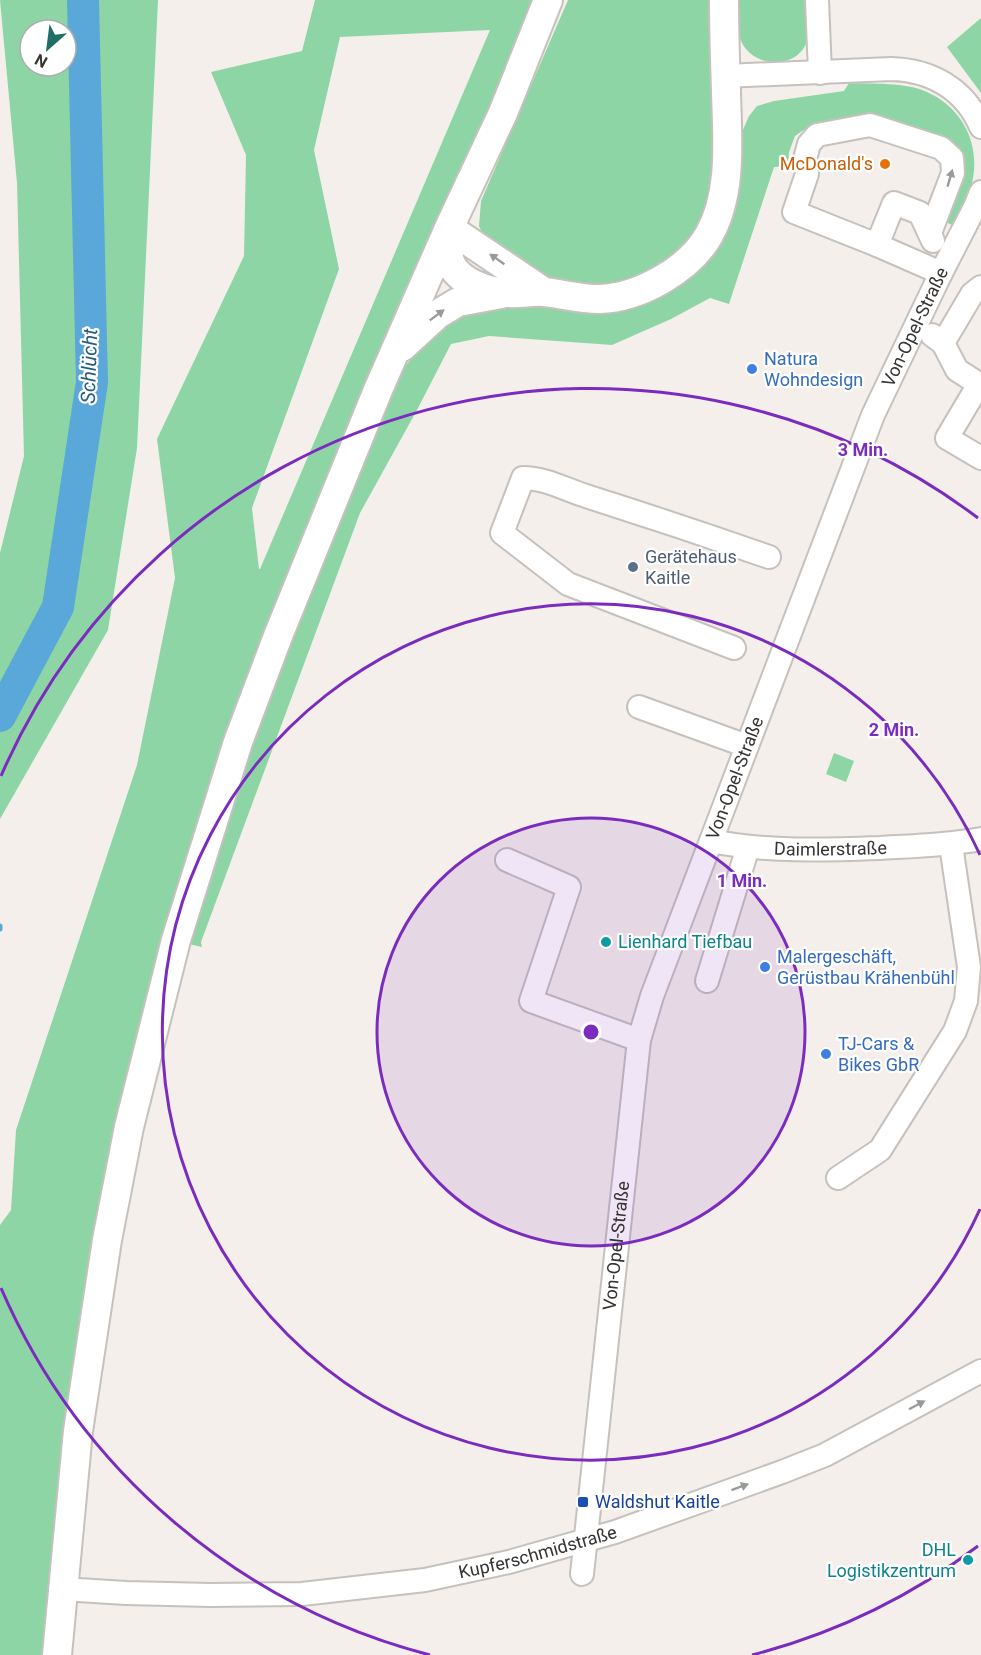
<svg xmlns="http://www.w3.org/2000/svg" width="981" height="1655" font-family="Roboto,sans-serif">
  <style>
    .green { fill: #8ed5a6; fill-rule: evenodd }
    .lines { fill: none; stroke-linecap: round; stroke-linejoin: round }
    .stream { stroke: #5aa8d9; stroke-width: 5 }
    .river { stroke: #5aa8d9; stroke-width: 32 }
    .minor-casing { stroke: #c6c1bd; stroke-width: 26 }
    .major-casing { stroke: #c6c1bd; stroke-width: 32 }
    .minor { stroke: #fff; stroke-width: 22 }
    .major { stroke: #fff; stroke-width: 28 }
    .oneway { fill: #9a9a98 }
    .ring { fill: none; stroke: #7b2cbf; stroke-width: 3 }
    .food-dot { fill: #e8710a; stroke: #fff; stroke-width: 2 }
    .shop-dot { fill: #3f7fe0; stroke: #fff; stroke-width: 2 }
    .service-dot { fill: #5c6f8a; stroke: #fff; stroke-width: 2 }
    .culture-dot { fill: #0f9aa8; stroke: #fff; stroke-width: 2 }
    .transit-dot { fill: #1a4fb4; stroke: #fff; stroke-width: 2 }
    .labels { text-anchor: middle; stroke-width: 4.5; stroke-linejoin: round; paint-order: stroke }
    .food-label { font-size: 18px; fill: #c56008; stroke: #fff; text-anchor: end }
    .street-label { font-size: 18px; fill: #363432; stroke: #fff }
    .shop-label { font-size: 18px; fill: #366cbe; stroke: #fff; text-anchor: start }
    .service-label { font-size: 18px; fill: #4e5e75; stroke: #fff; text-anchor: start }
    .culture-label { font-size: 18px; fill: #0d838f; stroke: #fff; text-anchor: start }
    .transit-label { font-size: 18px; fill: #164399; stroke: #fff; text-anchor: start }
    .water-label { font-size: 20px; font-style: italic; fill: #225c7e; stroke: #fff }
    .centre { fill: #7b2cbf; stroke: #fff; stroke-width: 3 }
    .ring-label { font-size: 18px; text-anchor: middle; font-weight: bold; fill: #7b2cbf; stroke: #fff; stroke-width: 4.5; stroke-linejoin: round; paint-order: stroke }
  </style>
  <rect width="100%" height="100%" fill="#f5efeb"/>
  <path class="green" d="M0,0H158L137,448L108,630L0,819V553L24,456L17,183ZM30,30H66V66H30Z
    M315,0H533L165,940L47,1655H0V1225L11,1210L16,1130L137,765L175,578L157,439L244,256L246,155L211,72L302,51ZM490,30L260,569H259L252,508L339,269L314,150L340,37Z
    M568,0H710L714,139L710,197L697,229L682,251L637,280L588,287L559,282L531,271L487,244L479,226L481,201Z
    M736,0H808C808,11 811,26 808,37C803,66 763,70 746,49C735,36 737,16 736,0Z
    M981,18V93L947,47Z
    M849,83C872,84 906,82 927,92C963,108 981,145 972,183C968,198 960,212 954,226L944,221L953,153L857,117L805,129L795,136L789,152L788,166L774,167L729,304L710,298L671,319L612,345L489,336L451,344L417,410L360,513L201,942L202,947L184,943L247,744L363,455L406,365L439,328L460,313L490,305H529L579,310L621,307L733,204L742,132L749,116L757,106L774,101L844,91Z
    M834,753L854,761L846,782L826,774Z"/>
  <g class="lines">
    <path class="stream" d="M0,926V929"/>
    <path class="river" d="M0,716L58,607L92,382L83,0"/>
    <g class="minor-casing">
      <g id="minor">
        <path d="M817,0L820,73"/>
        <path d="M725,76L891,69C931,70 965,89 981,127"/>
        <path d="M930,233L953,173L952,158L941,148L870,125L817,135L809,144L805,159L807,174L794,212L877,245L941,273"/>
        <path d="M877,245L894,203L920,213L933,241"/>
        <path d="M932,335L943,343L972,294L981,287"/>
        <path d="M943,343L957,370L979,384L947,438L981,458"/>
        <path d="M734,648L568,584L502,533L523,478C546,478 566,490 589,497C649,516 709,536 769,557"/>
        <path d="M639,707L747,746"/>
        <path id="s1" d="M711,841C766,852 824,850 880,848C914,846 947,845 981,839"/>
        <path d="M507,860L569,887L531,1001L639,1040"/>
        <path d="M707,981L748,847"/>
        <path d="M838,1178L880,1150L955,1031L966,1001L969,967L951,845"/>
        <path id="s2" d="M582,1574C600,1396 619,1218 639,1040L652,996L873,415L941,273L975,207L981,192"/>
        <path id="s3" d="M62,1589L126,1593L210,1595L302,1594L425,1580L509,1562L615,1532L782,1472L825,1455L981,1371"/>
      </g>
    </g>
    <g class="major-casing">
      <path id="major" d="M449,228L544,292
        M449,230C449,239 447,253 450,262C458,282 488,292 508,293C520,294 532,291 544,292C563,294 580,299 599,299C639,298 689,270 709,235C733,192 727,138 726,91C725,61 724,30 724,0
        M402,347L438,314L458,302L501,294
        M57,1655L78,1431L107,1240L129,1127L176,940L238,742L278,636L378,390L449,228L503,113L548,0"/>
    </g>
    <use href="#minor" class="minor"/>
    <use href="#major" class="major"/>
  </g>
  <defs><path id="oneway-solid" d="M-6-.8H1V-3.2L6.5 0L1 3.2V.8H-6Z" transform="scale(1.5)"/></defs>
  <g class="oneway">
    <use href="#oneway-solid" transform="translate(950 178) rotate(-74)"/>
    <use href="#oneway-solid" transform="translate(497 259) rotate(-145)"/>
    <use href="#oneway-solid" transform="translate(437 315) rotate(-37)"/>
    <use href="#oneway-solid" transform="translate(917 1405) rotate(-28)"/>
    <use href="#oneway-solid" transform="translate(740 1487) rotate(-20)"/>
  </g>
  <circle cx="591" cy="1032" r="214" fill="#7b2cbf" fill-opacity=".12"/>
  <g class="ring">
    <circle cx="591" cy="1032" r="214"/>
    <path d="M980 1209A428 428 0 1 1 980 855"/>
    <path d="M978 1546A643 643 0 0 1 752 1655M430 1655A643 643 0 0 1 1 1288M1 776A643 643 0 0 1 978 518"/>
  </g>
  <circle class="food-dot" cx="885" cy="164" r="6"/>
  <g class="shop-dot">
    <circle cx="752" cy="369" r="6"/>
    <circle cx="765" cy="967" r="6"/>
    <circle cx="826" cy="1054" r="6"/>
  </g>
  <circle class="service-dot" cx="633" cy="567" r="6"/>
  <g class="culture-dot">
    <circle cx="606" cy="942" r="6"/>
    <circle cx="968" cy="1560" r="6"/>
  </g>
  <rect class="transit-dot" x="577" y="1496" width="12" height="12" rx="3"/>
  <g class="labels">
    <g class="food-label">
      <text x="873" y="170">McDonald's</text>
    </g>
    <g class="street-label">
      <text dy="6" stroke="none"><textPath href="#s2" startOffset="1302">Von-Opel-Straße</textPath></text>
      <text dy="6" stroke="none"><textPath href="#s2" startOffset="816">Von-Opel-Straße</textPath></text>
      <text dy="6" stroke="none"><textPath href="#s1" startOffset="120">Daimlerstraße</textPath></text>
      <text dy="6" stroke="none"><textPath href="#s2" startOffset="330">Von-Opel-Straße</textPath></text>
      <text dy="6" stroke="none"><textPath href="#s3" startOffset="480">Kupferschmidstraße</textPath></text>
    </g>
    <g class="shop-label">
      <text x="764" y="365">Natura<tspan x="764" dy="21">Wohndesign</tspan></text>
      <text x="777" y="963">Malergeschäft,<tspan x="777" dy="21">Gerüstbau Krähenbühl</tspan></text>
      <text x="838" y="1050">TJ-Cars &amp;<tspan x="838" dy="21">Bikes GbR</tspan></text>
    </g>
    <g class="service-label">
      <text x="645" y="563">Gerätehaus<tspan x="645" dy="21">Kaitle</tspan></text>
    </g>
    <g class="culture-label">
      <text x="618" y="948">Lienhard Tiefbau</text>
      <text x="956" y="1556" text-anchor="end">DHL<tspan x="956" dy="21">Logistikzentrum</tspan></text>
    </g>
    <g class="transit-label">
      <text x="595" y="1508">Waldshut Kaitle</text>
    </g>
    <g class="water-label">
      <text transform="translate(89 366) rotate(-88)" y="7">Schlücht</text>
    </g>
  </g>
  <circle cx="591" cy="1032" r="9" class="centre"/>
  <g class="ring-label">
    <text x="863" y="456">3 Min.</text>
    <text x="894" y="736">2 Min.</text>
    <text x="742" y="887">1 Min.</text>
  </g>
  <g transform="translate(48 48) rotate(208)"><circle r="28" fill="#ffffff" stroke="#afaead" stroke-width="1.5"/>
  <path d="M0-4.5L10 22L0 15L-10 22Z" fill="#216d6a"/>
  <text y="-9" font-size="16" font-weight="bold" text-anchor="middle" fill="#363432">N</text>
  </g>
</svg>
